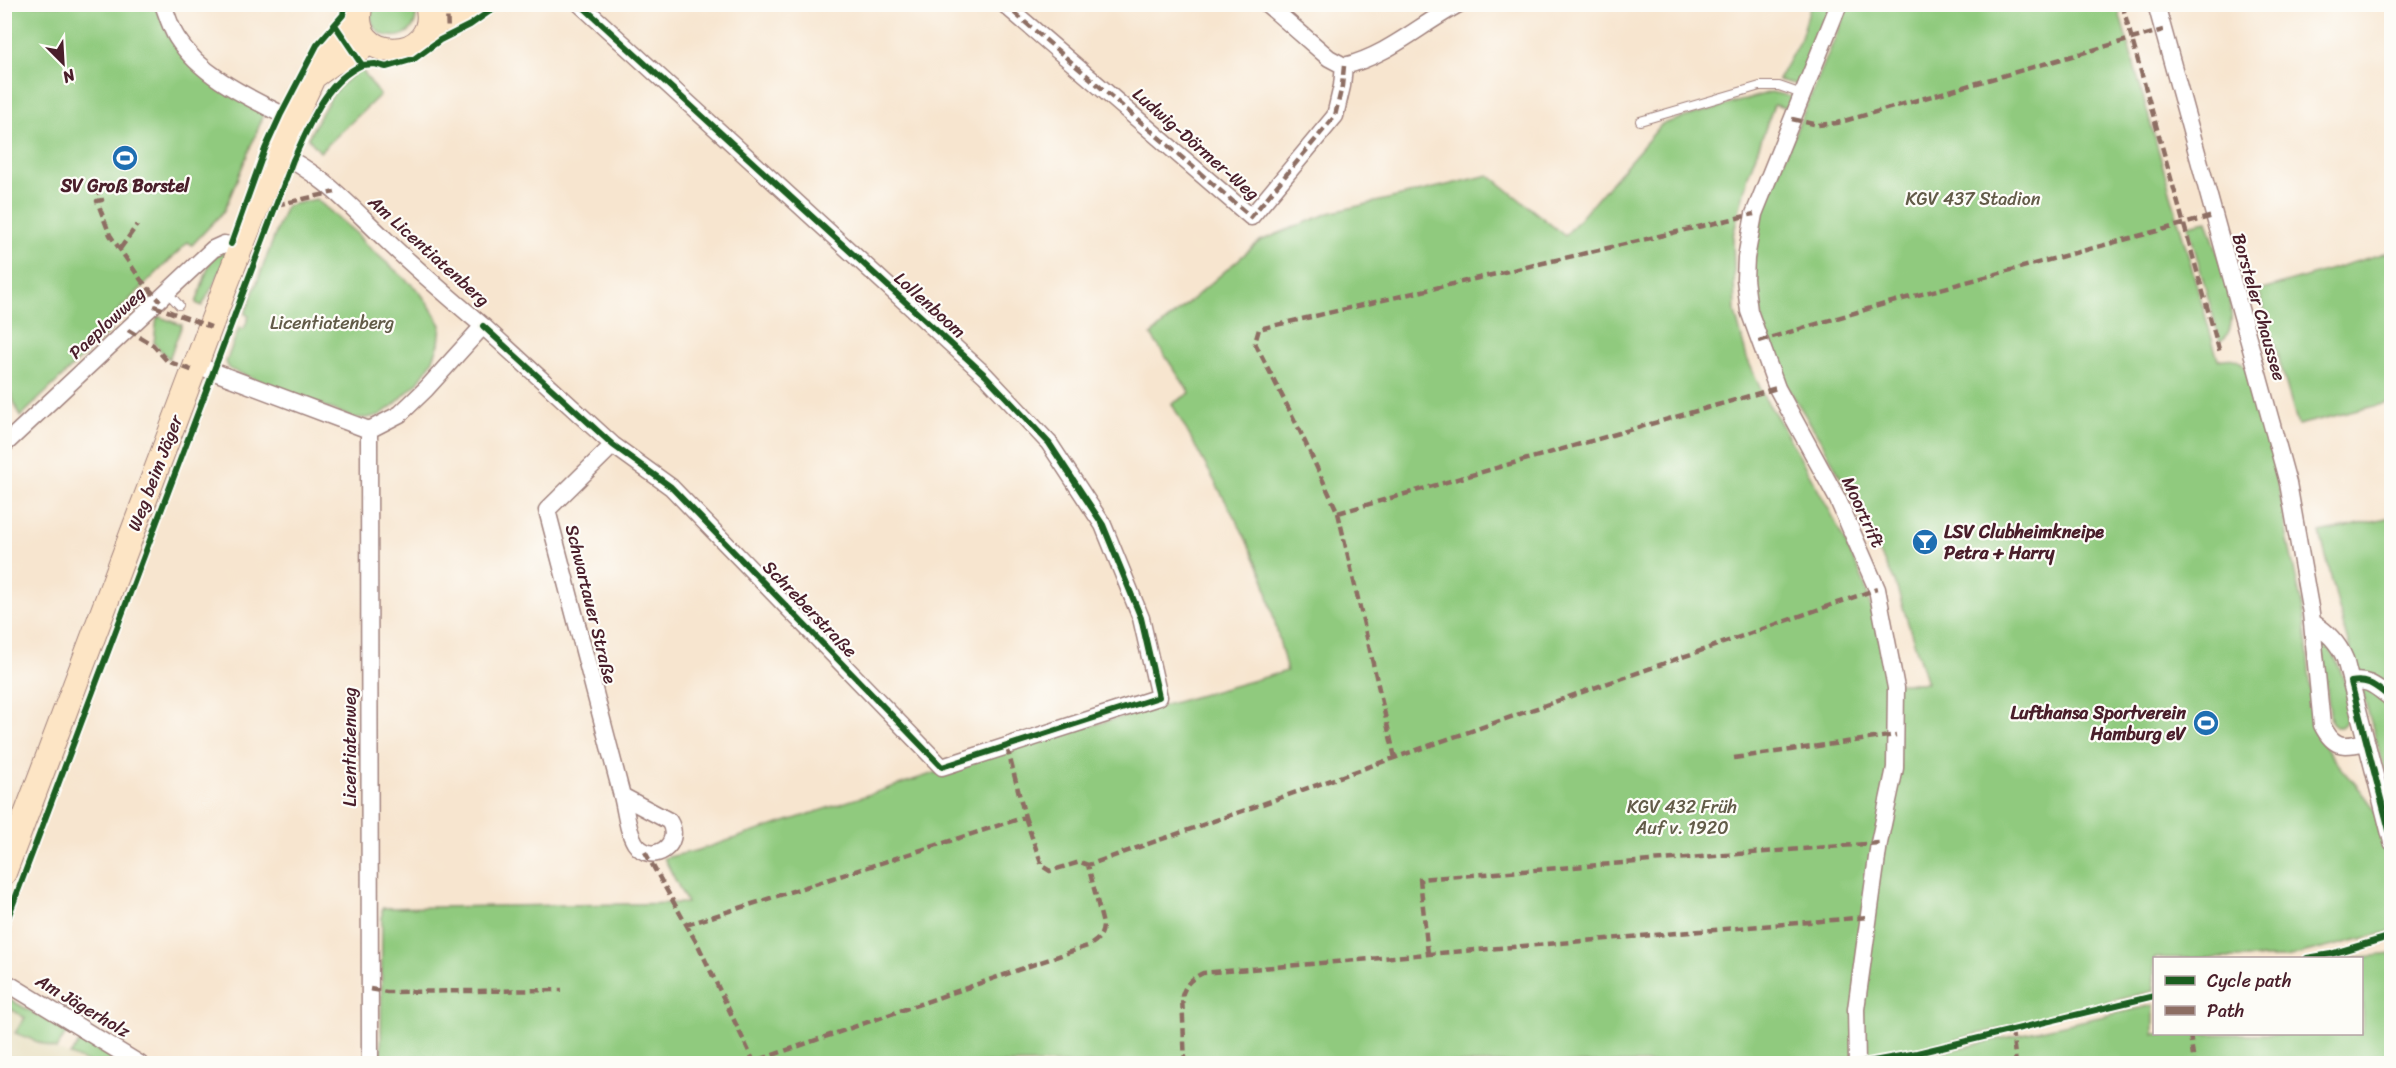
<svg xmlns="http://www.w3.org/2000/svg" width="2396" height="1068" font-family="Sriracha,sans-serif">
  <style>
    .built { fill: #e5dbba }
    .green { fill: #90ca7e; stroke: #6d7454; stroke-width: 1.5 }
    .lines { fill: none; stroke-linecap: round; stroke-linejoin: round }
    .lane-casing { stroke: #a0827d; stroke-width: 10 }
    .street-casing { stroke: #a0827d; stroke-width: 19 }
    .secondary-casing { stroke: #a0827d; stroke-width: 26 }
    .lane { stroke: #fff; stroke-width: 8 }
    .street { stroke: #fff; stroke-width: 16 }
    .secondary { stroke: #fde5c5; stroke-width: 24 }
    .quiet { stroke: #8d6e63; stroke-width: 4.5; stroke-dasharray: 9 4.5; stroke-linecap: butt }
    .cycleway-casing { stroke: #fdfcf7; stroke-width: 10 }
    .cycleway { stroke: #1b5e20; stroke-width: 6 }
    .labels { text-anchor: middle; stroke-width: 4.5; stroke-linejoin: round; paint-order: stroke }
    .street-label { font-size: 18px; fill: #4a1f2b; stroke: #fdfcf7 }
    .poi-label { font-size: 18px; font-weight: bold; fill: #4a1f2b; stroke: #fdfcf7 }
    .park-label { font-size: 18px; fill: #625b48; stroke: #fdfcf7 }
  </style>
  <rect width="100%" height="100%" fill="#fdfcf7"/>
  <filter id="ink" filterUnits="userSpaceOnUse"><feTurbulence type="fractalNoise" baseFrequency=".0167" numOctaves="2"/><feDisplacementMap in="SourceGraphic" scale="12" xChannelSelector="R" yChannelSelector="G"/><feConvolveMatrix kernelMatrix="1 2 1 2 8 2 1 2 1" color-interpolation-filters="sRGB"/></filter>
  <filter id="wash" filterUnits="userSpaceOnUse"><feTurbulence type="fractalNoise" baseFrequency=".008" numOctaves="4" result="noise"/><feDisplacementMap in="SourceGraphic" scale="24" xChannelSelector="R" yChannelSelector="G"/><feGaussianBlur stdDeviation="1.35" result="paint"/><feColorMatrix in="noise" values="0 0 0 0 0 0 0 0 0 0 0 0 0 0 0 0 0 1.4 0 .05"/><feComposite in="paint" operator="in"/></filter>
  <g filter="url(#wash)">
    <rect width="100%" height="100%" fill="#f7e5cf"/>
    <path class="built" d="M4,1005L25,1018L16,1033L89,1063H5Z"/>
    <path class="green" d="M4,5H155L170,39L265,112L224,211L192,245L188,242L109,320L112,329L20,417L4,376Z
      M373,5H414C428,47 359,47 373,5Z
      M1811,5H1832L1798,85L1778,80L1801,38Z
      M1849,5H2117L2218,360C2226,359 2232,356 2240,362C2259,376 2279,491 2285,519L2287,536L2304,615L2314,724C2325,757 2352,775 2370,803C2395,840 2391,887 2392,929L2388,932L2286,958H2154V991L1917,1049L1871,1058L1844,1059V1063L381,1064L382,908L687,903L664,858L699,850L1008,749L1287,671L1263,576L1242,531L1172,404L1190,393L1151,335L1260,241L1329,213L1489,175L1565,236L1662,124L1771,92L1794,97L1789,109L1774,105L1748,176L1733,236L1735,312L1747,358L1765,399L1779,420L1830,511L1864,582L1885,659L1888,683H1927L1895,582L1822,442L1785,383L1766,335L1756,293L1754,261L1759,227L1768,197Z
      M362,70L380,95L320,152L308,138C322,113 334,83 362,70Z
      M316,199L358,235L363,242L419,291L429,305L441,325L439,344L432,362L418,382L395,404L380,415L367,418H354L229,369L226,362L239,328L244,329L249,316L245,314L286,206Z
      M2207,221C2214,244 2249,328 2220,341L2188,225Z
      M2391,251V402L2298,425L2259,291Z
      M224,252L227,259L202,306L196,303L212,256Z
      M157,316L182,325L169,359L154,343Z
      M2391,517V791L2345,632L2320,533Z
      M2325,639C2335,656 2363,711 2341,727H2336L2331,721L2321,644V640Z
      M2391,954V1063H1892L2154,1005V1034H2362V958H2353Z
      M4,996L67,1032L56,1049L15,1033L25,1018L5,1005Z
      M81,1040L118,1062V1063H89L70,1055Z"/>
  </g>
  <g filter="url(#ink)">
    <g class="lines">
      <g class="lane-casing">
        <path id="lane" d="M1640,121L1760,86H1779L1802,94
          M168,293L179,305"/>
      </g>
      <g class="street-casing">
        <path id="street" d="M163,4C167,15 171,29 177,38C203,79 253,99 293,120
          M1004,4L1251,217L1335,116L1342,86L1344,66
          M1267,4L1329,58L1344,66
          M1839,4L1754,214L1746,258L1745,279L1749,311L1777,388L1838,500L1877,589L1896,688L1895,768L1879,843L1856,1009L1857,1064
          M2156,4L2288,483L2311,613L2322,725C2333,747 2342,748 2365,742
          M1344,66C1387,56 1421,24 1459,4
          M483,326L613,445L671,487L942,767L1159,697L1141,618L1103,525L1049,443L985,375L580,4
          M196,365L369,430L400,414L426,389L483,326C450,298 417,270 386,240C353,209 321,172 278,154
          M369,430L370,1064
          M4,445L213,249L224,244L241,247
          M613,445L547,510L622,796
          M2312,622C2327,632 2338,642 2345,659L2392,842
          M2351,682C2369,678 2377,688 2392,699
          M622,796L669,821C684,845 651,867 635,843C627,830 626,811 622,796Z
          M4,981L140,1064"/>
      </g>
      <g class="secondary-casing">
        <path id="secondary" d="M361,4C344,65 443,65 427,4
          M427,28L448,22L477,4
          M316,75L331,64L371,43
          M4,873L227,282L278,154L321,60L330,45L359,22"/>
      </g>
      <use href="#lane" class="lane"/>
      <use href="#street" class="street"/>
      <use href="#secondary" class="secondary"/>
      <path class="quiet" d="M447,4L448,35L454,32
        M1004,4L1251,217L1335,116L1342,86L1344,66
        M2122,4L2220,353
        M1792,119L1818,125L1837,123L2163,30
        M96,186L102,200L97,201L110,235L141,280L160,301
        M276,205L335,192
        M120,249L137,225
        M154,306L211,327
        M128,330L153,345L167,361L194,371
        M1759,341L1888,303L2213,216
        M1338,513L1777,388
        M1395,758L1338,513L1299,429L1255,343L1259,329L1754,214
        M1734,758L1896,735
        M1025,817L1042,866L1050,871L1080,862L1088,865
        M645,852L699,947L755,1064
        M686,925L1025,817L1007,747
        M1428,954L1420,879L1879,843
        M370,989L387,992L562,990
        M2012,1030L2016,1064
        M2190,1034L2194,1064
        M747,1064L1090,945C1099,939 1103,935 1103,924L1088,865L1877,589
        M1185,1064L1182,996C1186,983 1191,979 1203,973L1868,917"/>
      <g class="cycleway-casing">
        <path id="cycleway" d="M335,25L362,65L375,64L386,67L414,59L440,40L470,25L500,4
          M231,244L265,149L281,114L317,45L343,15L345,4
          M483,326L613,445L671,487L942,767L1159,697L1141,618L1103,525L1049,443L985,375L580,4
          M2392,699C2377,688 2369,678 2351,682L2392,842
          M4,928L293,160C310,125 324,82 362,65
          M2307,958L2331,954L2392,936
          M1857,1064L1917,1053L2154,996"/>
      </g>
      <use href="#cycleway" class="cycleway"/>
    </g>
  </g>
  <defs>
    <g id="stadium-disc" transform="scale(1.35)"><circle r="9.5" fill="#1f6fb2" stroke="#fdfcf7"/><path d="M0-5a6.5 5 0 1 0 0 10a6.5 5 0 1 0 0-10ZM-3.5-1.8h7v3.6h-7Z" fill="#fff"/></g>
    <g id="bar-disc" transform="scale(1.35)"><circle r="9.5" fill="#1f6fb2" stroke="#fdfcf7"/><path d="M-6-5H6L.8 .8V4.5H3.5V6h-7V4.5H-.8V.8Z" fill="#fff"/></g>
  </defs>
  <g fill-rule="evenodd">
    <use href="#stadium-disc" x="125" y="158"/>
    <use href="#bar-disc" x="1925" y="542"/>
    <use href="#stadium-disc" x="2206" y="723"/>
  </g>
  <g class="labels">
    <g class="street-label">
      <text transform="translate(1196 144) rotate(41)" y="6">Ludwig-Dörmer-Weg</text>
      <text transform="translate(429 251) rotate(42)" y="6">Am Licentiatenberg</text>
      <text transform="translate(930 305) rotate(42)" y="6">Lollenboom</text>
      <text transform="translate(2259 307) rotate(74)" y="6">Borsteler Chaussee</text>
      <text transform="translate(107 323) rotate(-43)" y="6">Paeplowweg</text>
      <text transform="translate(155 473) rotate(-69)" y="6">Weg beim Jäger</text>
      <text transform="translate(1863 512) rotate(65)" y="6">Moortrift</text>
      <text transform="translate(591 604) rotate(76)" y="6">Schwartauer Straße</text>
      <text transform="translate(810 609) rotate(46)" y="6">Schreberstraße</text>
      <text transform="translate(350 747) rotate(-90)" y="6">Licentiatenweg</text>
      <text transform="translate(83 1006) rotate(31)" y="6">Am Jägerholz</text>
    </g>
    <g class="poi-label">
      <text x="125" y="192">SV Groß Borstel</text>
      <text x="1944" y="538" text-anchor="start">LSV Clubheimkneipe<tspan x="1944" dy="21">Petra + Harry</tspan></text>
      <text x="2186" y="719" text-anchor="end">Lufthansa Sportverein<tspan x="2186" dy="21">Hamburg eV</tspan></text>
    </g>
    <g class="park-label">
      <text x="1973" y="205">KGV 437 Stadion</text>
      <text x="332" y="329">Licentiatenberg</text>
      <text x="1682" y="813">KGV 432 Früh<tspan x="1682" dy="21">Auf v. 1920</tspan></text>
    </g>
  </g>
  <rect width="2396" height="1068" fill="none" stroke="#fdfcf7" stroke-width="24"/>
  <rect x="2153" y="957" width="210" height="78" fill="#fdfcf7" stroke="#b5a4a5" stroke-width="1.5"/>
  <rect x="2165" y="976" width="30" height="9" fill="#1b5e20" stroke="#b5a4a5" stroke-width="1.5"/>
  <text x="2207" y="987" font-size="18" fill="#4a1f2b">Cycle path</text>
  <rect x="2165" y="1006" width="30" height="9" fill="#8d6e63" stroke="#b5a4a5" stroke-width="1.5"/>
  <text x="2207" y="1017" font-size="18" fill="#4a1f2b">Path</text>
  <g transform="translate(63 63) rotate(156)" stroke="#fdfcf7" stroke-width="4.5" paint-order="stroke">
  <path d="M0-4.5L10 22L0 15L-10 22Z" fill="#4a1f2b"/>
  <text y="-9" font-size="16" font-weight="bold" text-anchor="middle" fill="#4a1f2b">N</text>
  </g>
</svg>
